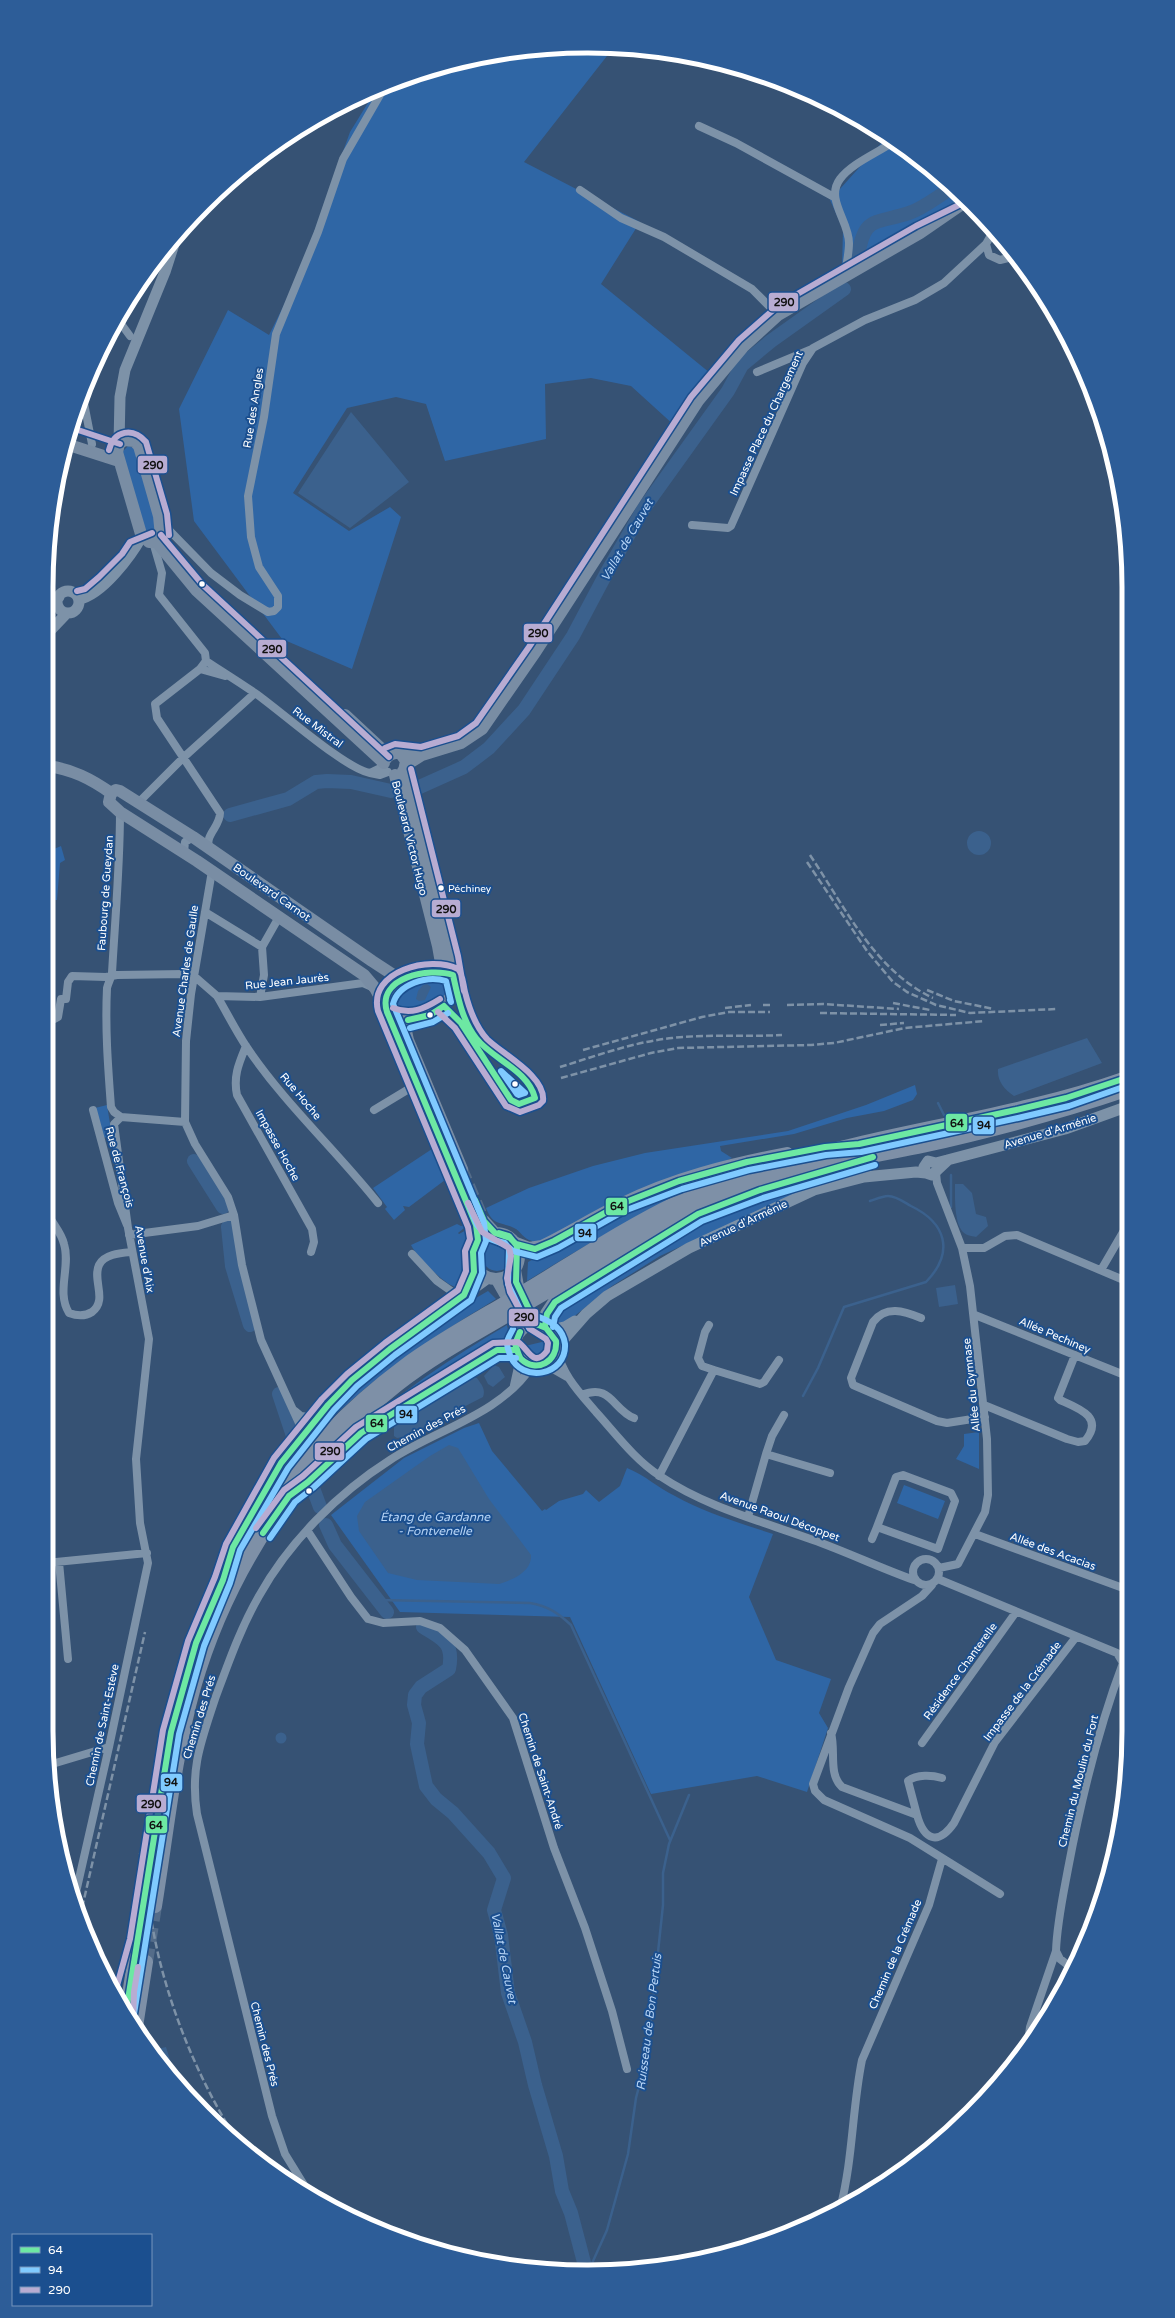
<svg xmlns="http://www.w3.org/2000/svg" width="1175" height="2318" font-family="'Varela Round',sans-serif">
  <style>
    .green { fill: #2f66a5 }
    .water { fill: #3b618d }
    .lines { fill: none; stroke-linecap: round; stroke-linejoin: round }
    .stream { stroke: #3b618d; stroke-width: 2.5 }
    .river { stroke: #3b618d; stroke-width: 14 }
    .secondary-tunnel { stroke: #546c89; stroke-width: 12; stroke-dasharray: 12 6; stroke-linecap: butt }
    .trunk-tunnel { stroke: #546c89; stroke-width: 14; stroke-dasharray: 14 7; stroke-linecap: butt }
    .minor { stroke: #7d92a8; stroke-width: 8 }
    .tertiary { stroke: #7d92a8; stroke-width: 11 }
    .secondary { stroke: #798da4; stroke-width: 12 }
    .trunk { stroke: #7e90a7; stroke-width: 14 }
    .rail { stroke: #7e92a7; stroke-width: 2.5; stroke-dasharray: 7 3; stroke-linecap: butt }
    .bus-1-casing { stroke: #1b4f8f; stroke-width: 9 }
    .bus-2-casing { stroke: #1b4f8f; stroke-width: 9 }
    .bus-3-casing { stroke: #1b4f8f; stroke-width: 9 }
    .bus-1 { stroke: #6de8a3; stroke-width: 6 }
    .bus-2 { stroke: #80caff; stroke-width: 6 }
    .bus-3 { stroke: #b8acd2; stroke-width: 6 }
    .bus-dot { fill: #fff; stroke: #1b4f8f; stroke-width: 1.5 }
    .labels { text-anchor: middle; stroke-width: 4; stroke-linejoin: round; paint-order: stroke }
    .bus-label { font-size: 10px; fill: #fff; stroke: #1b4f8f; text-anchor: start }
    .street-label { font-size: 11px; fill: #fff; stroke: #1b4f8f }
    .water-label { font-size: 12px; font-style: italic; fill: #b5d3f5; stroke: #1b4f8f }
    .rim { fill: none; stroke: #fff; stroke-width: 5 }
    .line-badge { stroke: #1b4f8f; stroke-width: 1.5 }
    .pale-badge-label { font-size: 11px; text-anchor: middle; font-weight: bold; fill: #111 }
  </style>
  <rect width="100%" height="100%" fill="#365274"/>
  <path class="green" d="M614,47L524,162L640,222L601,284L710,373L675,426L631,386L591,378L545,384L546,439L445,461L426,404L396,397L347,408L293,493L349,531L390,507L401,517L352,669L282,639L194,521L179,409L228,310L269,335L298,277L350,132L374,93L413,75L517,51Z
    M884,140L944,180L961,198L842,269L843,229L830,200Z
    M128,446L134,448L157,526V532L153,535L145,534L123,456V451Z
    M61,846L65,860L60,863L57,900H50L51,892L47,880V852Z
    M427,977L447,978L450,987C447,992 444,999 439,1003C427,1012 407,1017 393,1010C382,992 415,981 427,977Z
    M915,1085L917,1094L913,1100L884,1111L847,1118L794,1134L720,1146L721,1151L732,1158L532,1246V1241C523,1239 521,1231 514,1228C499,1221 493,1226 486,1208L529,1188L593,1166L645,1153L788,1131L866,1105Z
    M107,1105L112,1136L103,1138L95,1108Z
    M435,1147L442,1167L449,1177L409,1207L403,1206L405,1210L394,1220L385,1209L387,1207L373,1188Z
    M861,1170L820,1180L818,1183L660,1256L612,1286L567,1322L558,1323L555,1319L554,1309L646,1253L648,1254L732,1208L771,1192L818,1178L847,1171Z
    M729,1171C659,1202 592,1241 527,1281L528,1262L635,1203Z
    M457,1224L461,1226L469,1224L458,1233L459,1234L470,1228C473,1240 464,1243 464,1252C464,1262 468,1282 455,1287C443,1283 416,1256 411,1245Z
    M482 1256a15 15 0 1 1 30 0a15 15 0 1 1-30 0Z
    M488,1291L496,1299C427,1341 361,1384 307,1444L305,1442C317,1427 328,1410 342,1397C385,1355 436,1320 488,1291Z
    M507,1325L508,1330L504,1345L352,1436C398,1393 451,1358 507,1325Z
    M550,1340L549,1352L539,1360L530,1359L521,1347Z
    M479,1423L492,1451L542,1511L545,1509L546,1510L559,1501L583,1494L586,1490L599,1502L620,1486L627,1468C645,1475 658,1488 675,1496C706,1513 739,1523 773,1534L749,1597L776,1660L831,1679L819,1713L828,1728L807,1792L757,1776L651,1794L570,1617L400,1612L331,1515L404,1458L464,1428Z
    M979,1432V1469L956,1459L964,1446V1434Z
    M904,1485L945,1501L938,1519L897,1503Z"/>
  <path class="water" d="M351,412L409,482L350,528L298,493Z
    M967 843a12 12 0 1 1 24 0a12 12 0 1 1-24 0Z
    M427,984L431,987L425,1000L419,1001L416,999L418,991L423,985Z
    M1087,1038L1102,1063L1014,1096C1004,1089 997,1081 998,1069Z
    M955,1184H963L972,1193L976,1214L986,1217L988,1226L976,1237C971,1236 965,1235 962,1231C954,1221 955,1196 955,1184Z
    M955,1285L958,1304L939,1307L936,1288Z
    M494,1365L499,1367L505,1377L493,1387L488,1384L484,1376Z
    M473,1377L477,1378C481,1384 486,1389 483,1397L405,1437L397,1438L394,1436V1426Z
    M449,1445L458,1448L489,1499L531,1555C532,1572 512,1580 499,1584L417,1580L388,1573L359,1531L357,1516L365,1502L430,1456Z
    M275.5 1738a5.5 5.5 0 1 1 11 0a5.5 5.5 0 1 1-11 0Z
    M166,2047L171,2063L164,2067L153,2052V2050Z"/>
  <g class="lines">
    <path class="stream" d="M938,1103L944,1115
      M951,1175V1207
      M803,1396L818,1368L844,1307L926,1282C955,1252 946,1223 911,1206C904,1202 896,1196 888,1196C883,1196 876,1199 870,1201
      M377,1600L530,1603C548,1606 558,1613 571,1625L670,1840
      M589,2270L607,2230L628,2154L636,2098L647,2056L663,1905V1873L669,1844L689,1795"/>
    <path class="river" d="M857,261C864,216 871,225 909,213C924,208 938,196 952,188
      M415,789L464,767L489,748L524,710L573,636L607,572L644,508L728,391L742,365L771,341L844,289
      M230,815L288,799L316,782L327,781L351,782L391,791
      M194,1161L223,1207
      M228,1227L232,1266L250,1325
      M279,1394L293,1436
      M313,1488L320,1507
      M326,1525L335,1545L387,1612
      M423,1627C444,1639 454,1644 449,1669L421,1687L415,1695L414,1705L419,1723L417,1744L426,1786L436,1799L453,1813L489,1853L504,1878L494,1910L501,1935L508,1993L525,2042L535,2085L556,2156L562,2191L571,2213L586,2270"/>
    <path class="secondary-tunnel" d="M462,1169L484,1221
      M454,1174L476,1225"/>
    <path class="trunk-tunnel" d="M140,1926L151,1850
      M146,1962L155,1906"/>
    <path class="minor" d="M823,100L829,103
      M699,126L736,143L834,197
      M580,190L621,218L664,237L752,289L778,315
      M995,234L990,237L986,244L989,255L1000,260L1008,258L1012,252
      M845,276C846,265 849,254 849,243C849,221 825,199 840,179C851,164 875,154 890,144
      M119,321L130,336
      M757,372L812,349
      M83,398L92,444
      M692,525L728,528L731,526L803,363L813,348L865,320L915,300L944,283L986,244
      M170,531L211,573L240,595L268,612L274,611L278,607V596L259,567L251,537L248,496L264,417L276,334L318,232L343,159L384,88
      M153,542L162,573L159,595L205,653L206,661C223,672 239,682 255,693C281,711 344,768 370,773
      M206,661L200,669L155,704L157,718L220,813C220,827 205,834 209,848
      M200,669L225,676
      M384,766L370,773L380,775L388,772
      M139,802L184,757L255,693
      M120,812C120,866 115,920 112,973C111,979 108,983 107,988C105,1028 108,1067 111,1107L114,1112L121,1117L185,1122
      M184,852L185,842L193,837
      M212,871L191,994L186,1041L185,1122L195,1144L228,1197L234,1215L242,1265L261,1340L299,1423L306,1430
      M205,912L262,947
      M217,996C227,1013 236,1031 246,1046C284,1103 336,1150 378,1203
      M260,997L264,975L262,947L279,917
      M47,1023L58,1017L61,999H66L68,982L72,976L106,977L117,975L184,974L194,976L217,996L260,997L363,983L372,987
      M47,1045L49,1023
      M246,1046C239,1063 233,1076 237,1095L312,1229L314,1242L311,1252
      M93,1110L118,1203L127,1225
      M374,1110L417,1084
      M936,1173L937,1183L962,1248L970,1286L987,1439L988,1495L985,1512L958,1564L939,1568
      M47,1211C51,1223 61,1231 64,1244C71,1266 56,1292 69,1313C77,1316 84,1317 92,1312C108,1300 92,1280 99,1265C104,1254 121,1253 132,1252
      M129,1235L198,1226L234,1215
      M962,1248H984L1005,1236L1017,1235L1126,1281
      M412,1254L437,1281L461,1298
      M1101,1270L1126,1227
      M975,1315L1127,1376
      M921,1318C904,1311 886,1305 873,1322L851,1378L853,1385L937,1421L947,1423L985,1417
      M557,1349C562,1375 579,1392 596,1412C616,1434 635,1460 660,1476C706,1507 761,1521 813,1540C847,1552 880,1568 914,1580
      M538,1366L553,1369L567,1377
      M714,1370L760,1384L764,1382L779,1360
      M514,1385L520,1358
      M582,1395C611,1383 613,1410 634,1418
      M984,1405L1067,1439L1078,1442L1085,1441C1105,1417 1078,1408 1060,1400L1058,1398L1075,1355
      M295,1411L301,1416L316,1418
      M766,1454L772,1436L784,1415
      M659,1476L714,1370L702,1366L698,1358L705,1332L709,1325
      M748,1517L766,1454L830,1473
      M307,1530L351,1597L368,1619L383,1623L420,1621L440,1628L465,1650L513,1718L554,1848L585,1928L612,2011L627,2069
      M975,1534L1123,1588
      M872,1539L877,1527L938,1549L955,1501L951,1493L903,1475L896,1477L877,1527
      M913 1572a13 13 0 1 1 26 0a13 13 0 1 1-26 0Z
      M59,1562L68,1659
      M46,1563L147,1553
      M938,1579L1117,1653L1123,1663C1098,1729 1081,1800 1068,1869C1063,1896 1057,1923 1056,1951L1060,1959L1073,1969
      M932,1585L922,1596L880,1624L873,1633L849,1687L813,1784L815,1791L824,1800L910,1838L1000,1894
      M1125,1664L1123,1663L1128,1651
      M831,1733C836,1751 828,1774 842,1787L917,1815C924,1840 938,1846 954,1823L995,1742L1076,1637
      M922,1743L1016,1612
      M49,1765L109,1747
      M917,1815L908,1781C917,1774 932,1775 942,1778
      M74,1901L109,1747L148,1563L140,1523L136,1459L149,1339L128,1228L114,1124L121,1117
      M1028,2043L1030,2027L1056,1951
      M309,2193L285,2154L272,2116L197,1814C190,1768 201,1742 215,1699C228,1664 240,1629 259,1596C289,1542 338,1493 390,1460C437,1429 500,1415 532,1366
      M840,2209C853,2160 852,2109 862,2060L929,1905L942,1859"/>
    <path class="tertiary" d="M119,444L120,397L125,370L165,272L176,238
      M57 602a11 11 0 1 1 22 0a11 11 0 1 1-22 0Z
      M47,597H59
      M79,599C102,595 131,556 142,536
      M47,605L58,606
      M47,634L67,613
      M936,1163L1065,1129L1126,1107
      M938,1169L936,1163L928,1161L924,1167L926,1173L932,1175L948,1160
      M464,1294L474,1272V1265
      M551,1330L565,1327L575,1321
      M557,1347L586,1314L607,1296L689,1248L814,1190L864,1177L916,1172L926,1173
      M281,1463L316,1418L352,1380L390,1349L488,1278"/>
    <path class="secondary" d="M124,440L134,441L139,446L159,516L161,536L153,542H149L141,534L117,452L119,444Z
      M66,444L119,461
      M155,540L196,590L384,763
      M345,715L388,755
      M401,754L406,761L404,771
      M385,760C391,748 410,754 422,755
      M406,765L422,755L461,743L482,729L536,651L698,401L744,346L778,315L920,233L965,202
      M47,766C72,769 91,779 111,793
      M395,775L438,946L441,963L438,970
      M405,979L395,976L372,961L193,837L120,791L116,790L111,793L109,802L120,812L197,861L364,975L375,988L390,1016L397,1039L454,1174
      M385,1006C389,981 422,964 446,972
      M390,1016C415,1027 444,1013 455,989L450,958L403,771
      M408,1020L405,1027L408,1040L462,1169
      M484,1221L495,1233
      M476,1225L478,1240
      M473 1256a23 23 0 1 1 46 0a23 23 0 1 1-46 0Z
      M515,1270L518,1286
      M497,1280L505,1294
      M530,1311L536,1324
      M516,1319L520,1332
      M515 1345a21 21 0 1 1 42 0a21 21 0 1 1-42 0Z"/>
    <path class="trunk" d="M516,1244L529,1249L542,1247C569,1234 594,1218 621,1205C673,1179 730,1165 787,1154
      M545,1326L547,1314L555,1302L697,1215
      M324,1466L361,1433L497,1350H516
      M247,1522L281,1463
      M151,1850C160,1799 166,1746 180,1696C216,1564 293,1449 403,1367C443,1337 488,1314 530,1288C578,1259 626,1227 676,1203C708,1187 744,1175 778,1165C892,1130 1013,1118 1126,1078
      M155,1906C167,1833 174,1758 194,1687C229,1567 300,1462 397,1385C439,1352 487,1328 533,1300C606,1257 674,1211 755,1184C808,1166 863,1158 918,1147C990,1131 1056,1114 1126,1090
      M126,2013L140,1926
      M136,2027L146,1962"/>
    <path class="rail" d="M810,855C845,907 874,970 933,998
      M807,862L867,951L893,982L907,992L936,1005L970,1013L1057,1009
      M927,990L954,1001L994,1009
      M893,1003L930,1010
      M763,1005H770
      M787,1005L823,1004L899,1009
      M725,1008L751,1005
      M820,1013L956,1015
      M880,1025L904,1023
      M583,1050L702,1017L729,1012H770
      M560,1067C596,1056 633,1042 672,1038C708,1034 745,1037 782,1035
      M561,1078L651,1053L678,1048L811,1045L834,1043L905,1028L985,1021
      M140,1853C146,1888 151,1924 159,1958C175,2023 203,2088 240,2145
      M80,1917L145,1632"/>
    <g class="bus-1-casing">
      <path id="bus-1" d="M408,1020L430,1015L444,1006
        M475,1200L484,1221L495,1233L510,1238L516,1244L535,1249L554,1241L621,1204L679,1181L747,1162L825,1147L859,1144L1016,1110L1066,1098L1126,1078
        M499,1233L509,1236L517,1246L516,1282L536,1324
        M545,1326L547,1314L555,1302L698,1214L760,1190L873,1157
        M520,1332L515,1344C517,1348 518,1355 521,1359C537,1374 558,1361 556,1341L546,1328L536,1324
        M263,1533L289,1496L308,1482L361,1433L497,1350H516
        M126,2012L171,1732L196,1643L223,1580L233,1547L281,1463L328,1405L352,1380L390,1349L464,1295L474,1272L473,1252L478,1240L476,1225L387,1012C376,977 430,967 453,975C458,997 462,1020 476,1038C492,1059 528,1070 535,1098L519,1104L511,1100L461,1023L444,1006"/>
    </g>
    <g class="bus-2-casing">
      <path id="bus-2" d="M410,1028L433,1022L448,1013
        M501,1071L525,1093L519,1095L517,1094Z
        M468,1203L477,1225L490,1239L506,1245L513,1251L537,1257L558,1248L624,1211L682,1189L749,1170L826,1155L861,1152L1018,1118L1069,1106L1126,1086
        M497,1241L505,1243L509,1248L508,1284L529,1328
        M553,1327L555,1317L561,1308L702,1221L763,1198L875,1165
        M513,1329C511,1333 507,1339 507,1343C507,1347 509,1352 510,1355C521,1384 567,1376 565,1344C563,1329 552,1322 539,1317
        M270,1538L295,1502L313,1488L366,1439L499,1358H516
        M134,2014L179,1734L204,1646L230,1583L240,1550L288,1468L334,1410L357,1386L395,1355L471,1300L482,1273L481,1253L486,1241L484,1223L393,1004C398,984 427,975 446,981L451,1002L450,1000"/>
    </g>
    <g class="bus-3-casing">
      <path id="bus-3" d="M72,428L120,444
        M109,450C114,430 133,427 146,442L167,514L169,535
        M161,535L202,584L389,757
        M77,591L85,589L99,577L122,554L130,542L152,533
        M385,748L395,744L421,747L458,736L476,723L529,647L691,397L739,340L780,304L916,226L965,202
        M411,769L458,956L464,991
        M393,1008C411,1015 424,1009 440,999
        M256,1528L284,1490L303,1476L356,1427L493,1343L518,1342C528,1348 533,1369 547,1351L548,1343L546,1339L530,1329L510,1292L507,1278L511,1256L509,1248L482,1232L468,1203
        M115,1993L130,1939L163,1730L188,1641L215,1577L226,1544L274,1458L322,1399L347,1374L385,1343L458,1290L466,1271L465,1251L470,1239L468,1227L378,1011C368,971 430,955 458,969C463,974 463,984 465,992C469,1008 475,1026 487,1039C502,1054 546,1076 543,1101L539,1105L520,1112L506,1106L455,1028L438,1012
        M133,2023L134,1992L138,1967"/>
    </g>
    <use href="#bus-1" class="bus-1"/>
    <use href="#bus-2" class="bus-2"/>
    <use href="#bus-3" class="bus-3"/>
  </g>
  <g class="bus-dot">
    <circle cx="202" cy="584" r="3.5"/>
    <circle cx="441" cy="888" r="3.5"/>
    <circle cx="430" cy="1015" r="3.5"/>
    <circle cx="515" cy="1084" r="3.5"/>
    <circle cx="309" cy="1491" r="3.5"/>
  </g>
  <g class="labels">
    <g class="bus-label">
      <text x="448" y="892">Péchiney</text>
    </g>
    <g class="street-label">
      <text transform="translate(253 408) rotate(-81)" y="4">Rue des Angles</text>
      <text transform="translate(766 423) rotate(-65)" y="4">Impasse Place du Chargement</text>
      <text transform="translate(318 727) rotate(37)" y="4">Rue Mistral</text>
      <text transform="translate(410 838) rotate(76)" y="4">Boulevard Victor Hugo</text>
      <text transform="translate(272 892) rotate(35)" y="4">Boulevard Carnot</text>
      <text transform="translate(105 893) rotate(-86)" y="4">Faubourg de Gueydan</text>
      <text transform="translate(185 971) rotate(-82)" y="4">Avenue Charles de Gaulle</text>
      <text transform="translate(287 981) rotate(-6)" y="4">Rue Jean Jaurès</text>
      <text transform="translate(301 1096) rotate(50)" y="4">Rue Hoche</text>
      <text transform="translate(1050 1131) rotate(-17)" y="4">Avenue d'Arménie</text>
      <text transform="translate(278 1145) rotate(61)" y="4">Impasse Hoche</text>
      <text transform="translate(120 1167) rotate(75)" y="4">Rue de François</text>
      <text transform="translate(743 1223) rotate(-25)" y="4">Avenue d'Arménie</text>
      <text transform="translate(145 1259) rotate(80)" y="4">Avenue d'Aix</text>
      <text transform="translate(1055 1335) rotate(23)" y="4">Allée Pechiney</text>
      <text transform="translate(971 1385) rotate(-96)" y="4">Allée du Gymnase</text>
      <text transform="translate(426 1428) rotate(-28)" y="4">Chemin des Prés</text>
      <text transform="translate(780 1516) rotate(20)" y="4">Avenue Raoul Décoppet</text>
      <text transform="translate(1053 1551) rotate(20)" y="4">Allée des Acacias</text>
      <text transform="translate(960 1671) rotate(-54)" y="4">Résidence Chanterelle</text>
      <text transform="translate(1022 1691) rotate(-53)" y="4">Impasse de la Crémade</text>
      <text transform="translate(199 1717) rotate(-73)" y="4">Chemin des Prés</text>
      <text transform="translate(102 1725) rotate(-78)" y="4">Chemin de Saint-Estève</text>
      <text transform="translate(541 1771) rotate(72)" y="4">Chemin de Saint-André</text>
      <text transform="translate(1078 1781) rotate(-76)" y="4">Chemin du Moulin du Fort</text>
      <text transform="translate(895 1954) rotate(-67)" y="4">Chemin de la Crémade</text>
      <text transform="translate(265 2044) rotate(76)" y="4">Chemin des Prés</text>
    </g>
    <g class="water-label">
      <text transform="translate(627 540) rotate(-60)" y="4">Vallat de Cauvet</text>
      <text x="435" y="1521">Étang de Gardanne<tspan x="435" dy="14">- Fontvenelle</tspan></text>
      <text transform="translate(504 1958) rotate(79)" y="4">Vallat de Cauvet</text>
      <text transform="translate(649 2022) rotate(-83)" y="4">Ruisseau de Bon Pertuis</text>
    </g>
  </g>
  <path d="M0 0H1175V2318H0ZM587 53H588A534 534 0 0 1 1122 587V1731A534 534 0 0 1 588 2265H587A534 534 0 0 1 53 1731V587A534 534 0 0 1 587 53Z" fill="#2d5d98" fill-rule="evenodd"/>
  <path class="rim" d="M587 53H588A534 534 0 0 1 1122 587V1731A534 534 0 0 1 588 2265H587A534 534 0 0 1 53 1731V587A534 534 0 0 1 587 53Z"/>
  <g class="line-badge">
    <rect x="768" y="292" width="31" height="20" rx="4" fill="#b8acd2"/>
    <rect x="137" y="455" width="31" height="19" rx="4" fill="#b8acd2"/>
    <rect x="523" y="623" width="30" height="20" rx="4" fill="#b8acd2"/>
    <rect x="257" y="639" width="30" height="19" rx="4" fill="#b8acd2"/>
    <rect x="431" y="899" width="30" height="19" rx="4" fill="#b8acd2"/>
    <rect x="945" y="1113" width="23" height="19" rx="4" fill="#6de8a3"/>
    <rect x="972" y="1116" width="23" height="19" rx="4" fill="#80caff"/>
    <rect x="605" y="1197" width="23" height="19" rx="4" fill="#6de8a3"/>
    <rect x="574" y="1223" width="23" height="19" rx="4" fill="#80caff"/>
    <rect x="508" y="1308" width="31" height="19" rx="4" fill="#b8acd2"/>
    <rect x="395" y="1405" width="23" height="19" rx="4" fill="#80caff"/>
    <rect x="365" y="1414" width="23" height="19" rx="4" fill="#6de8a3"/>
    <rect x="314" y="1442" width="31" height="19" rx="4" fill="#b8acd2"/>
    <rect x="160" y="1773" width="23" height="19" rx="4" fill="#80caff"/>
    <rect x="136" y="1794" width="31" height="19" rx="4" fill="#b8acd2"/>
    <rect x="145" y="1815" width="23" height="19" rx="4" fill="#6de8a3"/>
  </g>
  <g class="pale-badge-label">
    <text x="784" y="306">290</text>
    <text x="153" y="469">290</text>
    <text x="538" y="637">290</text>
    <text x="272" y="653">290</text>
    <text x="446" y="913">290</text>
    <text x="957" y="1127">64</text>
    <text x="984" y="1129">94</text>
    <text x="617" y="1210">64</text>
    <text x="585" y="1237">94</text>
    <text x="524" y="1321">290</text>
    <text x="406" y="1418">94</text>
    <text x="377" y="1427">64</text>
    <text x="330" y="1455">290</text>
    <text x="171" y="1786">94</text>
    <text x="151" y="1808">290</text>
    <text x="156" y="1829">64</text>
  </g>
  <rect x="12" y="2234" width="140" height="72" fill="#1b4f8f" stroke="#7695bc"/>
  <rect x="20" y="2247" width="20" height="6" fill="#6de8a3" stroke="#7695bc"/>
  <text x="48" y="2254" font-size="12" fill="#ffffff">64</text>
  <rect x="20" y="2267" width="20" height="6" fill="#80caff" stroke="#7695bc"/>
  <text x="48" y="2274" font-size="12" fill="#ffffff">94</text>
  <rect x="20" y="2287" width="20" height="6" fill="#b8acd2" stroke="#7695bc"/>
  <text x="48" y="2294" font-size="12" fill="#ffffff">290</text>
</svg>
